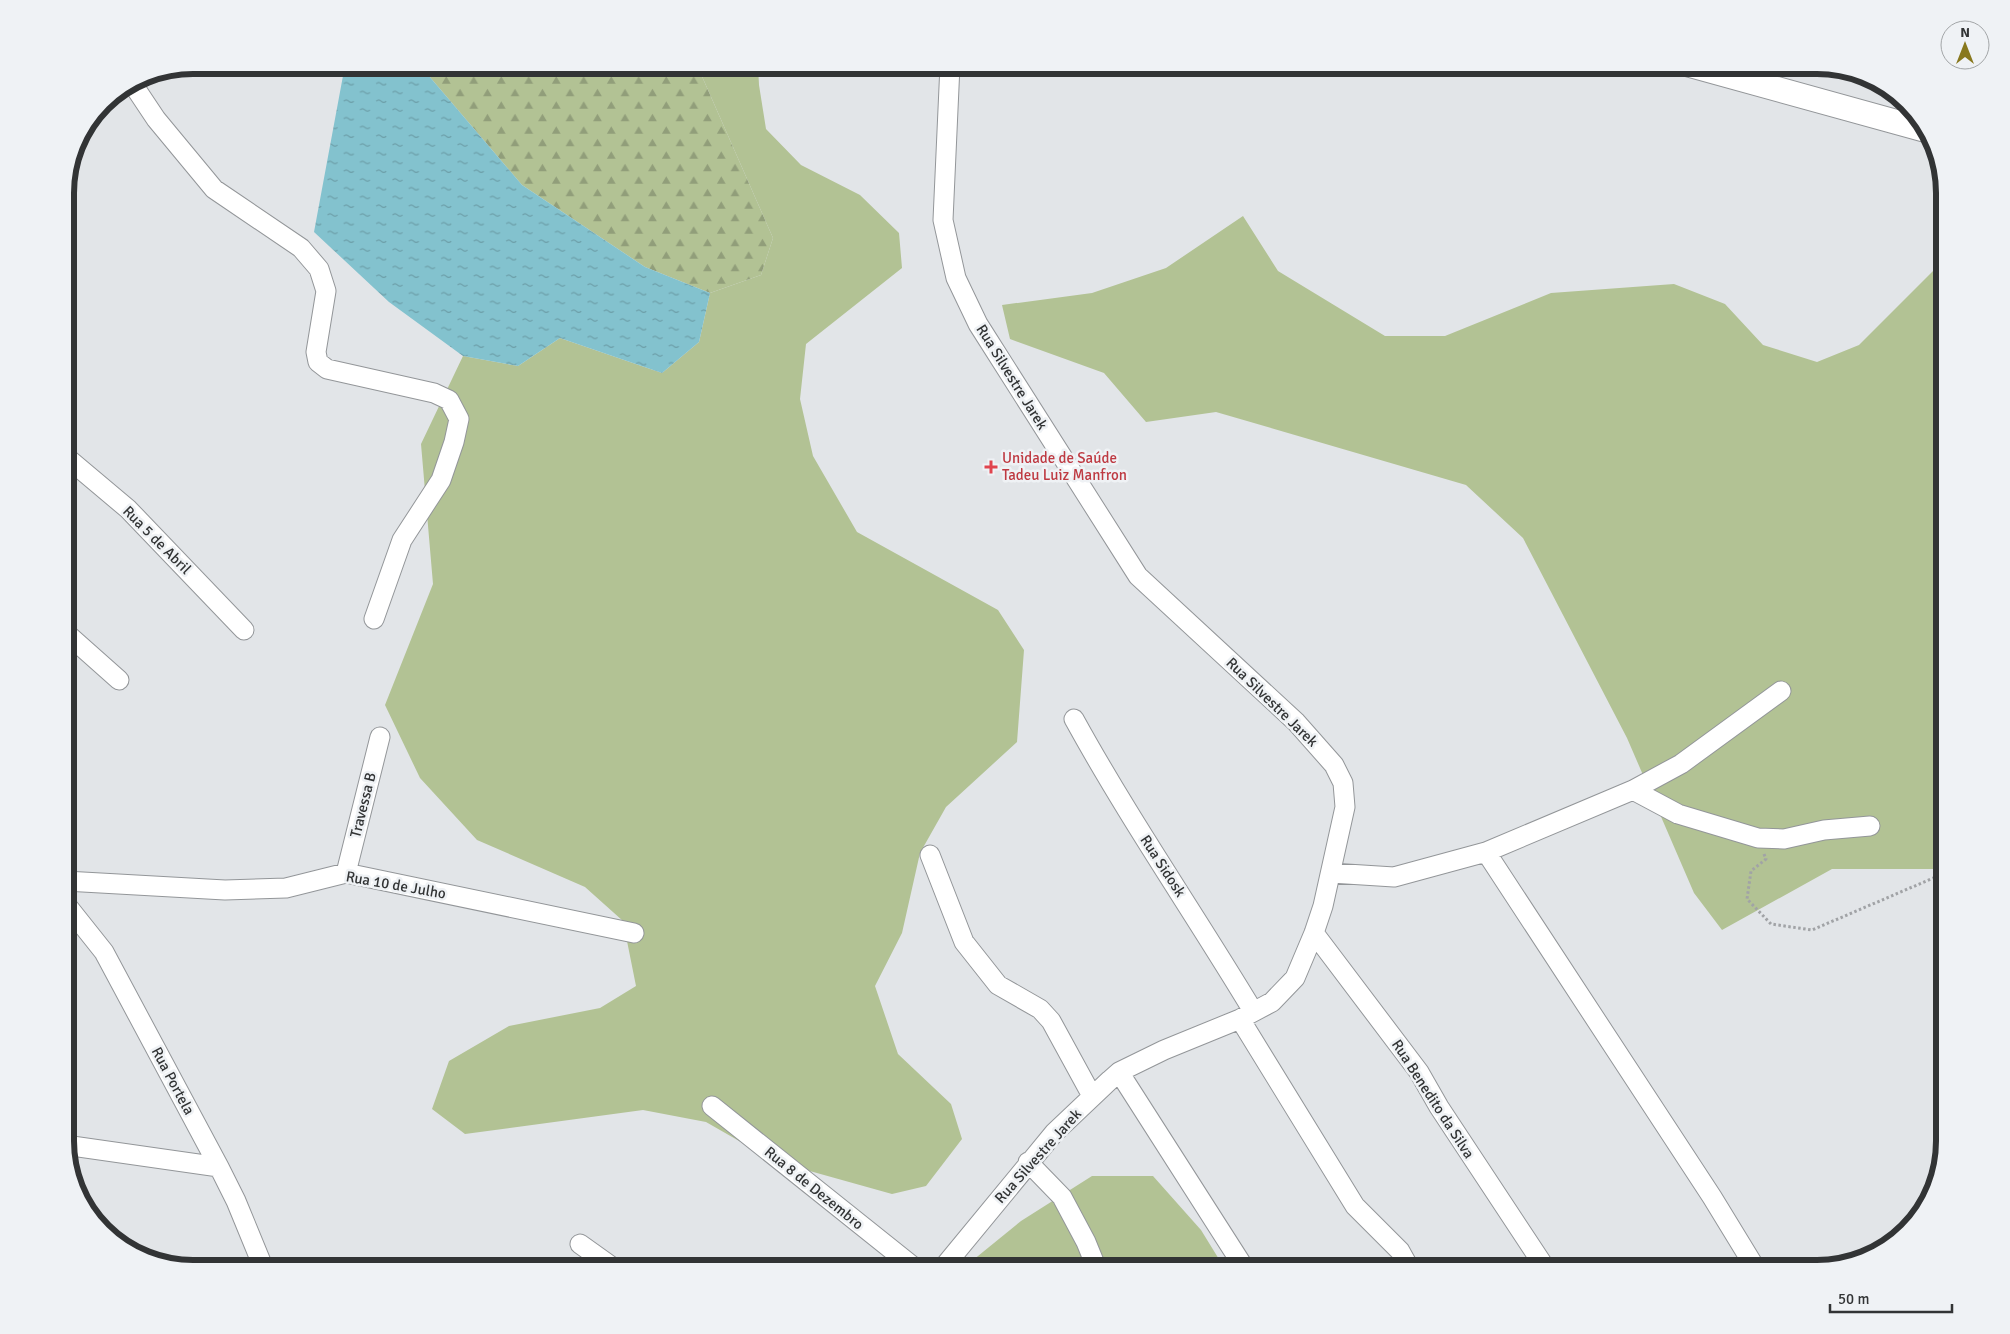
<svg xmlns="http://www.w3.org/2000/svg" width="2010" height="1334" font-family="Signika,sans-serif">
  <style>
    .green { fill: #b2c294 }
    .forest { fill: url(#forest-firs) }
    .water { fill: url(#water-ripples) }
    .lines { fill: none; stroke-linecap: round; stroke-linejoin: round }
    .minor-casing { stroke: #939699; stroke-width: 21 }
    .major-casing { stroke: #939699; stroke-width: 26 }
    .path { stroke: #a1a3a6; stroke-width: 3; stroke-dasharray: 2.5 2.5; stroke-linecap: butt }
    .minor { stroke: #fff; stroke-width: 19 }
    .major { stroke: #fff; stroke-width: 24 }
    .health-dot { fill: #e0444e; stroke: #eff2f5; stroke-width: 2 }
    .labels { text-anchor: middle; stroke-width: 5; stroke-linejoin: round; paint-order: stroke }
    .street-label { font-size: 15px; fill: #323435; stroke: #eff2f5 }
    .health-label { font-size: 15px; fill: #be3a42; stroke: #eff2f5; text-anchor: start }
    .rim { fill: none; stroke: #323435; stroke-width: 6 }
  </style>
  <defs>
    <pattern id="forest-firs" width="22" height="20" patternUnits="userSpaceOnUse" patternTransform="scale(1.25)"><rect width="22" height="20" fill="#b2c294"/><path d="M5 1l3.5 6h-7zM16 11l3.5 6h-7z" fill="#919e7a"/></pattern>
    <pattern id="water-ripples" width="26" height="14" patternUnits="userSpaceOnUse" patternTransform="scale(1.25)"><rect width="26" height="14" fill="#83c2ce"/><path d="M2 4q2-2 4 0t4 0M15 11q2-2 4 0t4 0" fill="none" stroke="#6c9ea8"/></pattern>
  </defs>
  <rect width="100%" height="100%" fill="#e2e5e8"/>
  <path class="green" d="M697,65H758L759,85L766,129L801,165L860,195L899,233L902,268L806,344L800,399L813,456L857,532L998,610L1024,650L1017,742L946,807L920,853L902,933L875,986L898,1054L951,1104L962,1139L926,1186L892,1194L774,1161L706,1122L643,1110L465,1134L432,1109L449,1061L509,1026L600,1008L636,986L623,921L585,887L477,840L420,778L385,705L433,584L421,444L463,356L518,366L560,338L662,373L699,342L710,293L761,275L773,238Z
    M1243,216L1278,271L1385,336H1445L1551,293L1674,284L1725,304L1763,345L1817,362L1859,345L1942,262L1945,263V869H1832L1722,930L1694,893L1627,738L1523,538L1466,485L1216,412L1146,422L1104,373L1010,339L1002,305L1092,293L1166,268Z
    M1092,1176H1153L1201,1230L1225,1269H962L1021,1221Z"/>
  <path class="forest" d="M410,65H697L773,238L761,275L710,293L645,267L522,185L423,69Z"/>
  <path class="water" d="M345,65H410L423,69L522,185L645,267L710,293L699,342L662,373L560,338L518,366L463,356L389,302L314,232Z"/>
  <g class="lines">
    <g class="minor-casing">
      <path id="minor" d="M132,83L156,119L214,189L301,248L319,269L326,291L316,352L318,362L327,369L434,393L449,400L459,419L454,442L441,480L402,540L374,619
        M65,456L128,509L244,630
        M65,632L119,680
        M1074,719C1129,819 1194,913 1253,1011
        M1633,790L1678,814L1758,838L1784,839L1824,830L1870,826
        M1486,852L1712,1197L1756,1269
        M930,855L964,942L998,985L1040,1009L1051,1021L1092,1096
        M346,873L380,737
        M1331,873L1394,877L1486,852L1633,790L1681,764L1781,691
        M65,881L225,890L286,888L346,873L634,933
        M65,903L104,952L219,1167L236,1201L264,1269
        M1314,933L1419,1072L1439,1107L1546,1269
        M1240,1019L1355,1206L1400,1251L1410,1269
        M1119,1072L1245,1269
        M712,1106L916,1269
        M65,1145L219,1167
        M1028,1162L1062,1197L1086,1242L1097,1269
        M580,1244L615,1269
        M942,1269L1054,1133L1110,1080L1119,1072L1164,1050L1240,1019L1272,1002L1295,978L1314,933L1323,906L1345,807L1343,783L1334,765L1296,722L1138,576L978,324L956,278L943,220L950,65"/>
    </g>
    <g class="major-casing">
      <path id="major" d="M1690,65L1929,131"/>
    </g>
    <path class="path" d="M1764,854L1766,859L1751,871L1747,899L1771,924L1812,930L1945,873"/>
    <use href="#minor" class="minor"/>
    <use href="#major" class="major"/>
  </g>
  <path class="health-dot" d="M988.5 459.5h5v5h5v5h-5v5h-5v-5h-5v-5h5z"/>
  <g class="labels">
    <g class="street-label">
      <text transform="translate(1012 377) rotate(58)" y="5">Rua Silvestre Jarek</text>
      <text transform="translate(157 540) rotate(45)" y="5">Rua 5 de Abril</text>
      <text transform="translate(1272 702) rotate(44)" y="5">Rua Silvestre Jarek</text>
      <text transform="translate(363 805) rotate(-76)" y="5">Travessa B</text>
      <text transform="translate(1163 866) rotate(57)" y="5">Rua Sidosk</text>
      <text transform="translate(396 885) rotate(10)" y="5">Rua 10 de Julho</text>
      <text transform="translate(173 1081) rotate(62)" y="5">Rua Portela</text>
      <text transform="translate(1433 1099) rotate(57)" y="5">Rua Benedito da Silva</text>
      <text transform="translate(1038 1156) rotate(-48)" y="5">Rua Silvestre Jarek</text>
      <text transform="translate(814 1188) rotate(39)" y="5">Rua 8 de Dezembro</text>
    </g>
    <g class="health-label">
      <text x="1002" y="463">Unidade de Saúde<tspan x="1002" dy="17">Tadeu Luiz Manfron</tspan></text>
    </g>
  </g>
  <path d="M0 0H2010V1334H0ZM193 74H1817A119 119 0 0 1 1936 193V1141A119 119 0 0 1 1817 1260H193A119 119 0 0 1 74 1141V193A119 119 0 0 1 193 74Z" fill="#eff2f5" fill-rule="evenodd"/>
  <path class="rim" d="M193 74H1817A119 119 0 0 1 1936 193V1141A119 119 0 0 1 1817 1260H193A119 119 0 0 1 74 1141V193A119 119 0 0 1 193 74Z"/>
  <g transform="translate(1965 45)"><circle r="24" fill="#eff2f5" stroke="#a3a6a8"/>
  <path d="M0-4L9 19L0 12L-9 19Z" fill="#88781d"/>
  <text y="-8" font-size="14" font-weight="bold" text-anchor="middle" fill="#323435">N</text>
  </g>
  <path d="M1830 1304v8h122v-8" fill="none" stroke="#323435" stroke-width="2.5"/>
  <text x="1838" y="1304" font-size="15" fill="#323435" stroke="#eff2f5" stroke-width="4" paint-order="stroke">50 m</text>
</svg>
